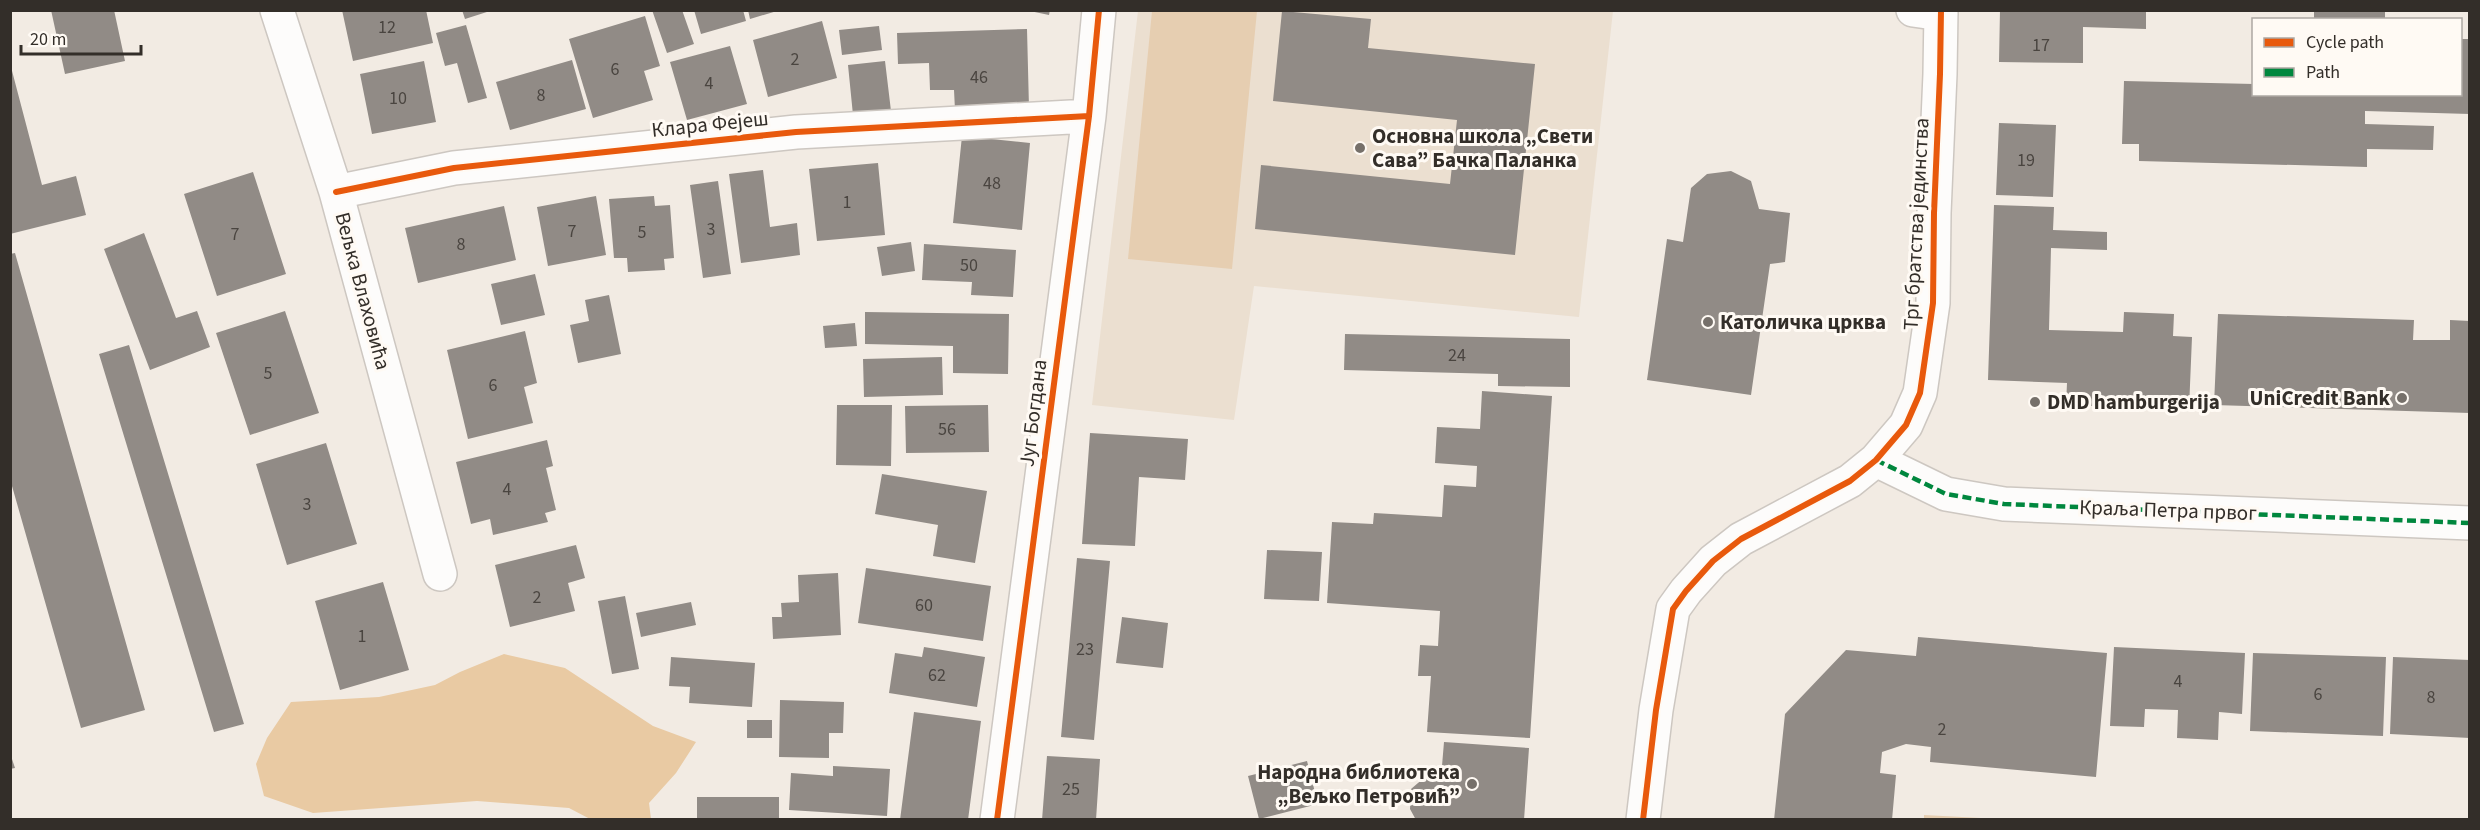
<svg xmlns="http://www.w3.org/2000/svg" width="2480" height="830" font-family="'Source Sans 3',sans-serif">
  <style>
    .built { fill: #ebdfd0 }
    .green { fill: #e6ceb1 }
    .forest { fill: #e9caa3 }
    .building { fill: #918b86 }
    .lines { fill: none; stroke-linecap: round; stroke-linejoin: round }
    .minor-casing { stroke: #cdc7c1; stroke-width: 36 }
    .minor { stroke: #fdfcfb; stroke-width: 33 }
    .quiet { stroke: #00873e; stroke-width: 4.5; stroke-dasharray: 9 4.5; stroke-linecap: butt }
    .cycleway-casing { stroke: #fffaf4; stroke-width: 10 }
    .cycleway { stroke: #e8590c; stroke-width: 6 }
    .poi-dot { fill: #76706a; stroke: #fffaf4; stroke-width: 2 }
    .labels { text-anchor: middle; stroke-width: 6; stroke-linejoin: round; paint-order: stroke }
    .number-label { font-size: 18px; fill: #4a4540 }
    .street-label { font-size: 21px; fill: #332e29; stroke: #fffaf4 }
    .poi-label { font-size: 21px; font-weight: bold; fill: #332e29; stroke: #fffaf4; text-anchor: start }
  </style>
  <rect width="100%" height="100%" fill="#f2ebe3"/>
  <path class="built" d="M1138,11H1613L1579,317L1254,286L1234,420L1092,405Z"/>
  <path class="green" d="M1152,11H1257L1232,269L1128,259Z
    M1924,815L2000,819H1924Z"/>
  <path class="forest" d="M504,654L565,668L653,726L696,742L676,773L649,803L651,819H590L569,808L477,801L313,813L264,796L256,764L267,738L291,702L379,697L435,685L460,672Z"/>
  <path class="building" d="M51,10H114L125,61L65,74Z
    M342,10H426L433,43L353,61Z
    M462,10H490V11L465,19Z
    M652,10H682L694,44L667,53Z
    M694,10H743L746,21L701,34Z
    M748,10H777V11L750,19Z
    M1025,10H1050L1049,15Z
    M2000,10H2146V29L2083,27V63L1999,62Z
    M2314,10H2385V20H2314Z
    M1282,11L1371,19L1368,48L1535,64L1515,255L1255,229L1261,165L1450,184L1457,120L1273,101Z
    M645,16L660,66L644,71L653,100L593,118L569,39Z
    M822,21L837,78L768,97L753,40Z
    M466,25L487,98L468,103L457,63L445,66L436,33Z
    M879,26L882,50L842,55L839,30Z
    M1027,29L1029,108L955,110L954,90H930L929,63L898,64L897,33Z
    M2460,39H2470V114L2365,111V124L2434,126L2433,150L2367,149V167L2139,161V144H2122L2124,81L2254,84V94H2460Z
    M730,46L747,104L687,120L670,62Z
    M572,60L586,109L510,130L496,82Z
    M424,61L436,122L372,134L360,74Z
    M885,61L891,111L853,115L848,65Z
    M11,67L42,185L76,176L86,215L10,234Z
    M1999,123L2056,125L2053,197L1996,195Z
    M962,136L1030,143L1022,230L953,223Z
    M878,163L885,235L817,241L809,169Z
    M763,170L770,227L797,223L800,255L741,263L729,174Z
    M1731,171L1751,181L1759,209L1790,213L1785,262L1770,264L1751,395L1647,380L1667,239L1683,242L1691,188L1707,174Z
    M253,172L286,274L217,296L184,194Z
    M718,181L731,274L703,278L690,185Z
    M596,196L606,255L548,266L537,207Z
    M654,196L655,206L670,205L674,258L664,259L665,270L628,272L627,258H614L609,199Z
    M1994,205L2054,207L2053,230L2107,232V250L2051,248L2049,330L2123,332L2124,312L2174,314L2173,336L2192,337L2189,409L2066,405L2067,383L1988,380Z
    M504,206L516,260L418,283L405,228Z
    M144,233L176,318L197,311L210,347L150,370L104,249Z
    M911,242L915,271L882,276L877,247Z
    M924,244L1016,250L1013,297L971,295L972,282L922,280Z
    M15,253L145,710L81,728L10,479V254Z
    M535,274L545,315L501,325L491,284Z
    M609,295L621,354L578,363L570,325L589,321L585,300Z
    M285,311L319,413L250,435L216,333Z
    M865,312L1009,314L1008,374L953,373V346L865,344Z
    M2218,314L2414,320L2413,340H2450V320L2470,321V413L2214,405Z
    M855,323L857,346L825,348L823,326Z
    M525,331L537,383L524,387L533,423L468,439L447,350Z
    M1345,334L1570,339V387L1498,386V374L1344,370Z
    M129,345L244,724L214,732L99,354Z
    M942,357L943,395L864,397L863,359Z
    M1482,391L1552,396L1530,738L1427,732L1431,676H1418L1420,645L1438,646L1440,611L1327,603L1332,522L1373,524L1374,513L1442,517L1444,485L1476,487L1477,466L1435,463L1437,427L1480,429Z
    M837,405H892L891,466L836,465Z
    M988,405L989,452L906,453L905,406Z
    M1090,433L1188,439L1185,480L1139,477L1135,546L1082,544Z
    M547,440L553,466L546,468L556,510L545,513L548,522L493,535L490,519L471,524L456,462Z
    M326,443L357,544L287,565L256,464Z
    M882,474L987,491L975,563L933,556L938,525L875,514Z
    M576,545L585,578L568,583L575,611L510,627L495,565Z
    M1267,550L1322,552L1319,601L1264,599Z
    M1077,558L1110,561L1094,740L1061,737Z
    M866,568L991,586L983,641L858,623Z
    M838,573L841,635L773,639L772,617H782L781,603L799,602L798,575Z
    M383,582L409,670L340,690L315,601Z
    M625,596L639,669L612,674L598,601Z
    M691,602L696,625L641,637L636,613Z
    M1122,617L1168,623L1163,668L1116,663Z
    M1918,637L2107,653L2096,777L1930,762L1931,747L1906,744L1882,752L1880,773L1896,775L1892,820H1774L1785,714L1846,650L1916,656Z
    M924,647L985,657L977,707L889,693L895,653L922,657Z
    M2114,647L2245,653L2242,714L2219,712L2218,740L2177,738L2178,710L2145,709L2144,727L2110,726Z
    M2253,653L2386,657L2383,736L2250,731Z
    M671,657L755,663L752,707L689,703L690,687L669,686Z
    M2393,657L2470,660V738L2390,734Z
    M780,700L844,702L843,733H829V758L779,757Z
    M914,712L981,721L968,820H900Z
    M747,720H772V738H747Z
    M1444,742L1529,748L1524,820H1416L1410,809L1411,789L1425,777L1441,778Z
    M10,753L15,768L10,769Z
    M1047,756L1100,759L1096,820H1042Z
    M1307,761L1318,804L1259,819L1248,776Z
    M833,766L890,769L887,816L789,810L791,773L833,776Z
    M697,797H779V820H697Z"/>
  <g class="lines">
    <g class="minor-casing">
      <path id="minor" d="M277,10L336,192L440,574
        M1913,10L1941,14
        M336,192L454,168L796,132L1089,116
        M1876,460L1946,494L2004,504L2470,523
        M997,820L1089,116L1099,10
        M1643,820L1656,710L1673,609L1686,591L1713,561L1741,539L1850,481L1876,460L1906,425L1920,393L1933,303L1934,213L1940,74L1941,10"/>
    </g>
    <use href="#minor" class="minor"/>
    <path class="quiet" d="M1876,460L1946,494L2004,504L2470,523"/>
    <g class="cycleway-casing">
      <path id="cycleway" d="M336,192L454,168L796,132L1089,116
        M997,820L1089,116L1099,10
        M1643,820L1656,710L1673,609L1686,591L1713,561L1741,539L1850,481L1876,460L1906,425L1920,393L1933,303L1934,213L1940,74L1941,10"/>
    </g>
    <use href="#cycleway" class="cycleway"/>
  </g>
  <g class="poi-dot">
    <circle cx="1360" cy="148" r="6"/>
    <circle cx="1708" cy="322" r="6"/>
    <circle cx="2402" cy="398" r="6"/>
    <circle cx="2035" cy="402" r="6"/>
    <circle cx="1472" cy="784" r="6"/>
  </g>
  <g class="labels">
    <g class="number-label">
      <text x="387" y="33">12</text>
      <text x="2041" y="51">17</text>
      <text x="795" y="65">2</text>
      <text x="615" y="75">6</text>
      <text x="979" y="83">46</text>
      <text x="709" y="89">4</text>
      <text x="541" y="101">8</text>
      <text x="398" y="104">10</text>
      <text x="2026" y="166">19</text>
      <text x="992" y="189">48</text>
      <text x="847" y="208">1</text>
      <text x="711" y="235">3</text>
      <text x="572" y="237">7</text>
      <text x="642" y="238">5</text>
      <text x="235" y="240">7</text>
      <text x="461" y="250">8</text>
      <text x="969" y="271">50</text>
      <text x="1457" y="361">24</text>
      <text x="268" y="379">5</text>
      <text x="493" y="391">6</text>
      <text x="947" y="435">56</text>
      <text x="507" y="495">4</text>
      <text x="307" y="510">3</text>
      <text x="537" y="603">2</text>
      <text x="924" y="611">60</text>
      <text x="362" y="642">1</text>
      <text x="1085" y="655">23</text>
      <text x="937" y="681">62</text>
      <text x="2178" y="687">4</text>
      <text x="2318" y="700">6</text>
      <text x="2431" y="703">8</text>
      <text x="1942" y="735">2</text>
      <text x="1071" y="795">25</text>
    </g>
    <g class="street-label">
      <text transform="translate(710 124) rotate(-6)" y="7">Клара Фејеш</text>
      <text transform="translate(1916 224) rotate(-87)" y="7">Трг братства јединства</text>
      <text transform="translate(363 291) rotate(75)" y="7">Вељка Влаховића</text>
      <text transform="translate(1033 413) rotate(-83)" y="7">Југ Богдана</text>
      <text transform="translate(2168 510) rotate(2)" y="7">Краља Петра првог</text>
    </g>
    <g class="poi-label">
      <text x="1372" y="143">Основна школа „Свети<tspan x="1372" dy="24">Сава” Бачка Паланка</tspan></text>
      <text x="1720" y="329">Католичка црква</text>
      <text x="2390" y="405" text-anchor="end">UniCredit Bank</text>
      <text x="2047" y="409">DMD hamburgerija</text>
      <text x="1460" y="779" text-anchor="end">Народна библиотека<tspan x="1460" dy="24">„Вељко Петровић”</tspan></text>
    </g>
  </g>
  <rect width="2480" height="830" fill="none" stroke="#332e29" stroke-width="24"/>
  <rect x="2252" y="18" width="210" height="78" fill="#fffaf4" stroke="#ada8a3" stroke-width="1.5"/>
  <rect x="2264" y="38" width="30" height="9" fill="#e8590c" stroke="#ada8a3" stroke-width="1.5"/>
  <text x="2306" y="48" font-size="18" fill="#332e29">Cycle path</text>
  <rect x="2264" y="68" width="30" height="9" fill="#00873e" stroke="#ada8a3" stroke-width="1.5"/>
  <text x="2306" y="78" font-size="18" fill="#332e29">Path</text>
  <path d="M21 45v9h120v-9" fill="none" stroke="#332e29" stroke-width="3"/>
  <text x="30" y="45" font-size="18" fill="#332e29" stroke="#fffaf4" stroke-width="4.5" paint-order="stroke">20 m</text>
</svg>
